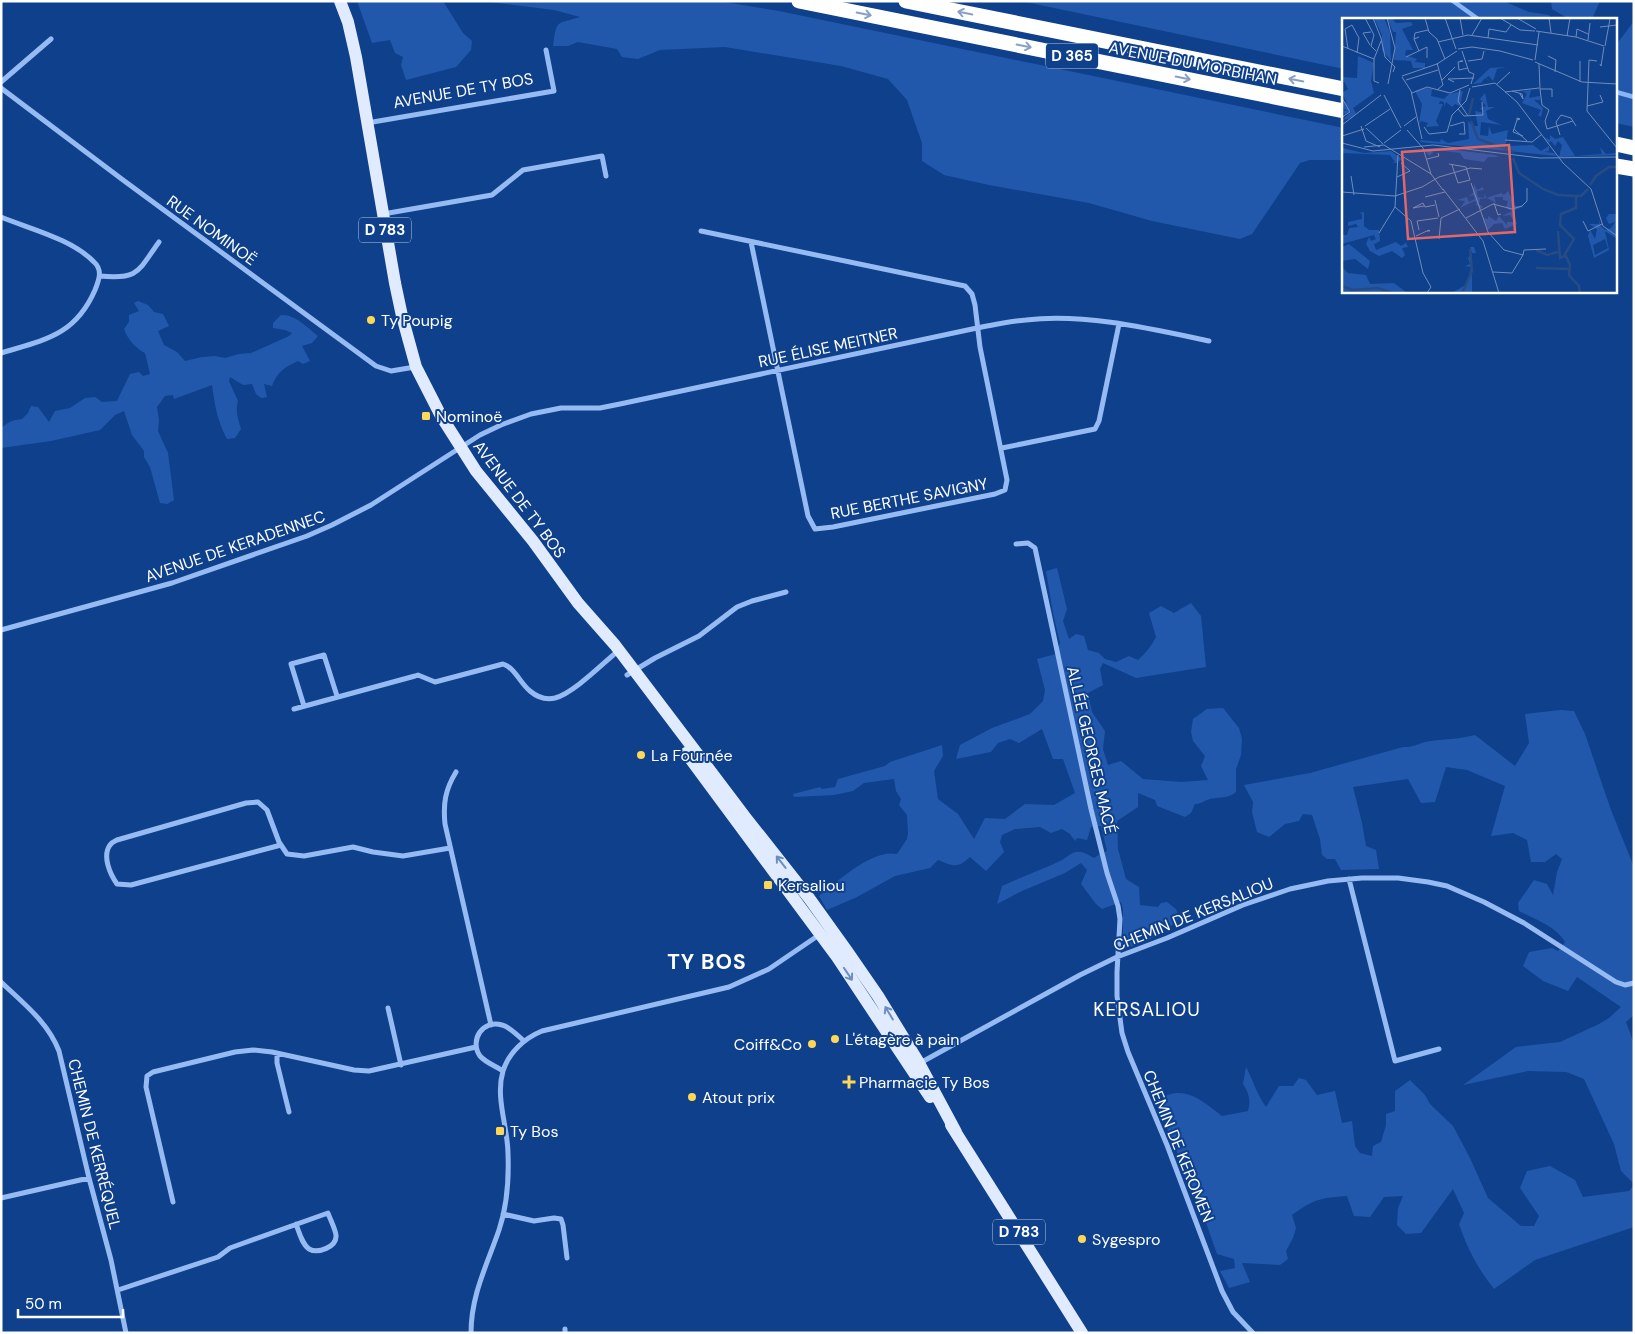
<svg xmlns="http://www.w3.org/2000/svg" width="1635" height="1334" font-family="'DM Sans',sans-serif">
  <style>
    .green { fill: #2158ac }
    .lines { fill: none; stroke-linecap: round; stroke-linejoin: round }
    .stream { stroke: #87b5f6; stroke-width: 4.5 }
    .street { stroke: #96bbf3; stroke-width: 5 }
    .primary { stroke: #e1ebff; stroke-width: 12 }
    .highway { stroke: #fff; stroke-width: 15 }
    .oneway { stroke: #87a0c6 }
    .oneway2 { stroke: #6d8dc0 }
    .poi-dot { fill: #ffd757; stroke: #0f408c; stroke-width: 2 }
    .labels { text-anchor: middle; stroke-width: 4; stroke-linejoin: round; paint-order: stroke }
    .shield { fill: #0f408c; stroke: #b7c6dc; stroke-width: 1 }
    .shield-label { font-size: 15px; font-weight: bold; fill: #fff }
    .street-label { font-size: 16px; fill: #fff; stroke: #0f408c }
    .poi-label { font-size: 16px; fill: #fff; stroke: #0f408c; text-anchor: start }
    .quarter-label { font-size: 19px; letter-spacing: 1px; fill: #fff; stroke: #0f408c }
    .district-label { font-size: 21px; font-weight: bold; letter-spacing: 1px; fill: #fff; stroke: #0f408c }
    .inset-river { fill: none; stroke: #274c85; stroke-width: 2.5 }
    .inset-road { fill: none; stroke: #6f8cba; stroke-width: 1 }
    .view { fill: #e26868; fill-opacity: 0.15; stroke: #e26868; stroke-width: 2.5 }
    .inset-edge { fill: none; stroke: #fff; stroke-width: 2.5 }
  </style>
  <rect width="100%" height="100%" fill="#0f408c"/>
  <path class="green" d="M357,1H443L463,33L472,41L471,50L456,67L406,80L401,65L403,57L395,53L390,40L372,43Z
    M482,1H719L779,11L1344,128V160H1310L1300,163L1252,234L1240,239L1152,221L1089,203L989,185L944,175L922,161V143L907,100L888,79L841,66L725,47L660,50L638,59L622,57L617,49L578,42L568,46H553C557,17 557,25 580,17L554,10Z
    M1021,1H1503L1529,12L1549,15L1552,19H1344V69Z
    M1551,1H1600L1593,17L1567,18L1552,9Z
    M1634,21V127L1616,123V45Z
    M138,301L148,305L154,312L163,314L169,326L158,331L164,345L177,352L185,361L202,357L215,356L225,358L239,354L251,353L289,336L292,333L285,330L273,328V323L281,315C295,314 308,328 318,336L312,343L302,346L310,361L303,364L298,361C285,367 277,372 272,386L264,384L267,397L261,398L256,394L252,384L243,385L230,377L229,381L238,401C235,411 238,419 241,429L235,438L227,439C217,420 215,406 212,385L174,399L173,395L165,396L157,407L159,420L158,431L168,453L174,500L167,504L160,503L150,467L144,457V451L132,435L124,411L115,415L100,430L51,441L1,448V429C7,422 13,420 22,419L28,413L31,406L38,407L49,422L55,411L70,408L85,398L95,397L102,402L117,401L130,374L139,372L143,376L150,374L145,353C136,349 127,338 124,329L129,322V315L139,311L134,303Z
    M1057,568L1067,609L1063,621L1069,639L1076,634L1084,636L1088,650L1099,653L1105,659L1116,662L1129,656L1138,660C1145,654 1152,645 1156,637L1149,613L1161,606L1174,613L1191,603L1201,616L1206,667L1136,678L1103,663L1100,669L1103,685L1088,693L1092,712L1105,731L1103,749L1108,765L1121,761L1143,779L1181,782L1208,780L1201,766L1205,756L1193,741L1191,732L1193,719L1207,709L1223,708L1239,728L1242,739L1241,755L1236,769V792C1227,800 1217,796 1207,800C1202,802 1200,804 1195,804L1191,813L1185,817L1157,806L1155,800L1138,793V807L1117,821L1118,849L1126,879L1139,887L1140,905L1158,907L1161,903L1167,902L1176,909L1179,918C1171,929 1158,934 1146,941C1139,945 1136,943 1128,949L1123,945V909L1121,902L1102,909L1096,904L1081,884L1087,870L1081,863L1065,873L1022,891L997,904L1002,886C1021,877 1041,870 1060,861C1065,859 1070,853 1076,852C1083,851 1088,855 1094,858L1100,854L1107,851L1101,826L1091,827L1087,840L1077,838L1075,841L1070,834L1062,829L1051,833L1040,827L1015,829L1002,835L1000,842L1004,852L986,871L970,857C957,869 953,866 938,860L930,868L895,876L857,897L827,910L819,896C838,881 872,849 897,854L907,839L908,833L907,815L899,805L901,799L896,791L894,779L864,783L853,791L834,795L794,797L793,794L820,787L822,789L835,787L838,779L885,766L890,762L942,745L943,756L934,771L938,799L958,814L974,839L985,818L1005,819L1025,804L1054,805L1075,793L1063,759H1053L1042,729L1019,743L1010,739L998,743L991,752L956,759L960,745L992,728L1030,714L1043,701L1045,690L1037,659L1056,654L1060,643L1053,613L1046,571Z
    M1560,710L1574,711L1585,734L1611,810L1634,867V1015L1626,1022L1633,1041L1634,1184L1621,1171L1614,1144L1584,1079L1566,1072L1528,1071L1463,1085L1516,1047L1560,1042L1599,1024L1609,1018L1621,1007L1577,977L1568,991L1543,981L1523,966L1529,952L1552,948L1558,951L1565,942C1556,926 1534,919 1519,911L1518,903L1534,880L1547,884L1553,895L1557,872L1562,859L1556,854L1545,862H1531L1527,840L1513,833L1491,836L1505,786L1467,770L1446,767L1435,802L1421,803L1408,779L1353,787L1362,823L1366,846L1376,850L1379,869L1341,870L1335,859H1327L1322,855L1320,839L1312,815L1303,814L1299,821L1285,824L1269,837L1257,832L1252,812L1253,802L1244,785L1310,773L1403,747C1413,748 1421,742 1431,741C1446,739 1460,739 1475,735L1515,766L1529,743L1525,714Z
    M1246,1067C1253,1080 1257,1095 1266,1107L1279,1086H1293L1299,1078L1306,1080L1317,1095L1335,1091L1342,1123L1352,1121L1355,1146L1360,1153L1372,1156L1373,1146L1381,1142L1386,1125V1114L1395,1111V1091L1410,1080L1425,1095L1430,1104L1453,1126L1470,1158L1488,1198L1521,1226H1534L1539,1216L1520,1188L1527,1171L1550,1166L1575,1180L1583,1197L1629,1191L1634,1185V1227L1535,1260L1494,1289C1478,1269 1467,1248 1459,1224L1464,1213L1453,1189L1421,1233L1406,1234L1397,1225L1398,1208L1403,1196L1384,1197L1370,1217L1354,1216L1347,1196C1320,1198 1314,1199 1292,1215L1296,1228L1293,1238L1286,1251L1288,1259L1280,1265L1242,1263L1250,1282L1229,1288L1220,1271L1235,1268L1234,1259L1217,1254L1199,1203L1157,1105V1100C1184,1083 1201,1100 1222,1116L1248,1111C1251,1100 1249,1093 1243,1084Z"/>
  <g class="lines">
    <path class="stream" d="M1453,1L1478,19
      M1616,92L1634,97"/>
    <path class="street" d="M1,82L51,39
      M1,88L123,180L376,366L391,371L415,367
      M367,123L554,91L546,50
      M383,214L492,195L523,170L602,156L606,176
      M1,217C30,229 72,239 94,262C103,270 99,280 95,290C75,336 44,340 1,353
      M701,231L965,286L972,294L975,305L980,347L1007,480L1005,490L995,494L833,527L815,529L808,516L751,242
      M100,276C139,280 138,271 159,242
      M1002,448L1095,429L1099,421L1119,324
      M1016,544L1028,543L1035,548L1091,809L1107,873L1118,906L1120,919L1117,972V996L1122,1033L1128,1052L1167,1145L1222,1291L1233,1312L1253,1333
      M1,630L172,583L307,536L332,525L371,505L480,435L501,425L531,414L561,408H600L620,404L977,328C994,325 1010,321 1026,320C1085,313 1152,329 1209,341
      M627,675L655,658L699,636L737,607L752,601L786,592
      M304,706L291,664L324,655L337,696
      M294,709L415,676L418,675L435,682L503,664C515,668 520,683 530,691C537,697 546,700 555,698C574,693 603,663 618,651
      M456,772C445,790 443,804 445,824L491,1025
      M281,845L131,885L117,884C110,874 102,856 110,845C112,842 115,841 117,840L246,803L258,802L267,810L279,842L287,854L304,856L353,847L373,852L403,856L450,848
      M1349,879L1395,1061L1439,1049
      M1,982C23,1003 48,1022 59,1051L89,1178L111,1260L126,1333
      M388,1008L401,1065
      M277,1054V1063L289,1112
      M920,1063L1080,975L1117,957L1167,938L1243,905L1290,889L1328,881L1362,878H1398L1428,882L1447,886L1484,902L1524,923L1616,982L1625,985L1634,983
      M503,1071C496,1066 486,1063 480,1056C469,1040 483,1019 502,1025C510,1027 517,1035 524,1041
      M1,1198L89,1178
      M173,1202L146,1087L147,1076L153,1072L235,1052L253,1050L272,1052L354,1070L369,1071L476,1047
      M503,1214L534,1221L554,1218L561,1219L563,1225L567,1258
      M118,1290L218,1257L230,1248L328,1213C330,1219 335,1228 336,1235C337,1247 318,1254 309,1249C302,1244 299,1232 296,1224
      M565,1329V1333
      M471,1333C471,1295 487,1265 499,1230C507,1206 509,1180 508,1154C508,1127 495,1098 503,1071C509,1052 525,1038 542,1031L729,987L769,969L819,935"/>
    <path class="primary" d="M340,1L348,22L356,57L395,283L402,316L416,367L441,416L476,471L533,541L578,603L615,645L746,818L809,898L847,951L878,996L919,1063L956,1132
      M686,753L837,957L930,1097
      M951,1125L1082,1333"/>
    <path class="highway" d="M799,1L1344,111
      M906,1L1344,89
      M1616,144L1634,148
      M1616,166L1634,169"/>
  </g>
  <defs><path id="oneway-shaft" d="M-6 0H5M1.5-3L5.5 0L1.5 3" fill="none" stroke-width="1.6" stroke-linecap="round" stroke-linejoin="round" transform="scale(1.25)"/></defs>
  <g class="oneway">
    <use href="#oneway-shaft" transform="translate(965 13) rotate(-169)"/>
    <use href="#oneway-shaft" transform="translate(864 14) rotate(11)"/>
    <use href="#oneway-shaft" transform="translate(1024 46) rotate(11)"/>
    <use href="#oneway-shaft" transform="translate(1183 78) rotate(11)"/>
    <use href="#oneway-shaft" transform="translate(1296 80) rotate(-169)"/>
  </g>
  <g class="oneway2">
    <use href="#oneway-shaft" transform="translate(781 862) rotate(-128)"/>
    <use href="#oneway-shaft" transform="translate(848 974) rotate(56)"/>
    <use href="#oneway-shaft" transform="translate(889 1013) rotate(-121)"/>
  </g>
  <g class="poi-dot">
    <circle cx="371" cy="320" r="5"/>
    <rect x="421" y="411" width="10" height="10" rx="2.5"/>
    <circle cx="641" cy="755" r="5"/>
    <rect x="763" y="880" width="10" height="10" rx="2.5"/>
    <circle cx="835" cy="1039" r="5"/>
    <circle cx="812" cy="1044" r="5"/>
    <path d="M846.5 1074.5h5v5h5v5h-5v5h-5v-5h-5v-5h5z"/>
    <circle cx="692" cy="1097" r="5"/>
    <rect x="495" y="1126" width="10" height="10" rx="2.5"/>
    <circle cx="1082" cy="1239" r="5"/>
  </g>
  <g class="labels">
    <g class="shield">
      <rect x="1046" y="43.5" width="52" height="25" rx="4"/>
      <rect x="359" y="217.5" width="52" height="25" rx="4"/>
      <rect x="993" y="1219.5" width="52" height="25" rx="4"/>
    </g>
    <g class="shield-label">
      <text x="1072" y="61">D 365</text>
      <text x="385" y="235">D 783</text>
      <text x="1019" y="1237">D 783</text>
    </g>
    <g class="street-label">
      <text transform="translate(1193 63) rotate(11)" y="6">AVENUE DU MORBIHAN</text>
      <text transform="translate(463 90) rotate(-10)" y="6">AVENUE DE TY BOS</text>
      <text transform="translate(212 230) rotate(36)" y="6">RUE NOMINOË</text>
      <text transform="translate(828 347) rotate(-12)" y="6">RUE ÉLISE MEITNER</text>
      <text transform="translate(909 498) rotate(-11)" y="6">RUE BERTHE SAVIGNY</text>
      <text transform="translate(520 499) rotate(53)" y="6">AVENUE DE TY BOS</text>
      <text transform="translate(235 546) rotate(-19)" y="6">AVENUE DE KERADENNEC</text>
      <text transform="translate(1092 750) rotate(77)" y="6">ALLÉE GEORGES MACÉ</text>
      <text transform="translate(1193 914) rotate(-22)" y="6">CHEMIN DE KERSALIOU</text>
      <text transform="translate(95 1144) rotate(76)" y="6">CHEMIN DE KERRÉQUEL</text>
      <text transform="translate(1179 1146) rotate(68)" y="6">CHEMIN DE KEROMEN</text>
    </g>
    <g class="poi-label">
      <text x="381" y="326">Ty Poupig</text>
      <text x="436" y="422">Nominoë</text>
      <text x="651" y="761">La Fournée</text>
      <text x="778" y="891">Kersaliou</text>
      <text x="845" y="1045">L'étagère à pain</text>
      <text x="802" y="1050" text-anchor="end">Coiff&amp;Co</text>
      <text x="859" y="1088">Pharmacie Ty Bos</text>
      <text x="702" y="1103">Atout prix</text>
      <text x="510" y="1137">Ty Bos</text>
      <text x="1092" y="1245">Sygespro</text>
    </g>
    <g class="quarter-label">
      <text x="1147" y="1016">KERSALIOU</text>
    </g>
    <g class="district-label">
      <text x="707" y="969">TY BOS</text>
    </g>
  </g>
  <g transform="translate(1342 18)">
    <rect width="275" height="275" fill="#0f408c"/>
    <path d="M32,0H42L48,14L49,43L40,32V17ZM45,0H58L51,2L54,5L69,4L71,7L60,11L71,32H64L63,37L75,41L73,44L83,45V50H71L69,43L52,42L54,14H51ZM16,38L32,45L29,63L32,75L11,90L14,95L10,100L0,102L9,94L8,91V94L3,96L1,93H5L0,90V82L5,85L0,75L6,71L0,59L15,60ZM164,49L155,51L151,63L147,58L144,60L147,63L143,60L139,65L131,66L148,50ZM84,70L90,71L89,78L102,81L107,76L121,73L118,88L113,86L110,89L104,84L102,89V84L98,83L97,86H101L94,103L97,108L84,109L86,105L79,103L77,106L80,86L73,73ZM189,72L187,80L198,78V82H192L201,90L199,99L196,97L199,92L180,85L185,76L181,73ZM143,75L146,89H153L144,93L146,101L160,107L139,104L138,117L146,118L147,108L150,116L166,112L163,131L167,128L191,127L199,133L207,128V133L202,134L212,135L215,138L78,124L79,122L98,124L99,121L106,125L127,121L126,103L131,108H136L133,93L142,95L138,90L144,88L138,81ZM208,117L213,121L221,119L233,138L260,136L258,129L264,136L274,135V130L275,137L217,139L220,127L216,123L213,128L209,123L207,125L202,119L208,122ZM0,130L22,135L49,133L60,141L54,145L48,144H53L48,137L0,135ZM99,130L153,137L157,139H146L142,144L122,141L118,135L96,132H89L91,135L87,138L82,131ZM132,166L135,172L141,169L142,172L135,173L136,179L142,180L143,175L144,180L159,175L162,177L166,173L173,188H182L171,193L175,206L163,211L160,205L152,206L146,212L142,200L146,201V198L154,203L157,198L165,207V204H172L168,197L160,198L170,193L164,190L166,183L161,182V179H152L154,185L145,180L138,181L137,186L141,189L138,191L134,186L129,189L135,185L133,183L118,190L123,183L115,182L125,179L127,184L133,181L131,177L126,179L131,175ZM22,194V208L27,212H37L38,223L32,226L34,232L54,224L59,228L64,225L66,229L60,230L63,237L60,240L50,233L37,238L28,233L24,226L27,219L29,223L34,221L32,217L0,226V217H5L7,210L16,209L14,206L6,208V204L20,201V196L17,195ZM267,196H275V221L263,213L267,232L252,240L246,218L248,212L253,221L255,211L247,206H257L258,201V207L263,212L269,210L273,204L267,206L264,200ZM263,221L266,230L253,237L251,227ZM7,226L28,243L26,251L13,241L0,243V229ZM128,229H132L134,235H130V275H110L125,266L129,249L123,248L128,246L126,240L130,235ZM0,249L6,255L24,257L28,266L52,265L65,275H0Z" fill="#2158ac" fill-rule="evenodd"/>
    <path class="inset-river" d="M127,97L131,80M129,103L136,121L172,134M171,140L177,155L201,171L216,177L234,178H239L246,171M248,167L254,158L267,149H275M234,179V190L219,196L218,207L232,221L223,236L228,247L227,257L237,268L238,275M216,213L218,240L223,238M194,232L205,237L216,234M194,250L227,251M0,268L10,272L36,270L51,275M120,275L130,253L128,231"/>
    <path class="inset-road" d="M23,0L32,17L29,28L34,33M31,0L39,20M45,0L53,30L46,66M83,0L87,14L95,21L103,41M103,0L114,31M118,0L121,17M158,0L178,12L193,13M175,0L194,11M207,0L209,15M258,9L275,7M194,13L234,19L262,28M130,17L140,0M225,18L228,0M234,19L235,11L246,16M39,20L43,39L53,49L51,54M146,20L147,11L164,14L169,7M72,21L73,15L86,12M246,22L248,5M96,24L126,17L196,27M28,27L21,15L29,14M0,28L32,41V63L37,65M263,28L268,1M6,31L3,11L10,7L17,20L15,35M116,31L130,29L158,33L191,42M77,33L72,21L77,19M120,33L127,54L132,56L129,66M206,38L214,42L213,54M64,39L85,29V40M32,41L39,23M193,42L197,14M118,43H121L116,44L117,52L126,50M126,43L140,41L142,33M238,43V64M255,43L247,42L245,93L275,130M193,44L240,64L275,66M95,45L101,67L95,72M197,46L198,71M258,46L259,48L262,29M60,58L95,46L115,33M60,59L69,73L80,121M64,62L96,52M100,62L113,49M112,64L106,61L132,60M155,66L168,54M130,69L153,65L175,84L221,145L249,171L261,208L275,218M198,71L200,87L207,92L203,103L205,111L231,103M198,71H210V79M118,72L116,83L126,98M170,73L180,76L181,81L178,76M163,74L197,70M70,75L85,69L108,75L127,67M42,77L59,110M0,80L8,94L0,99M245,88L261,84L258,77M116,91L122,98L141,97L140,84M175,102L178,101L175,100V102L171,114L181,118M0,107L39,77M19,108L24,123L38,129M23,108L48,91M62,108L74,99M108,108L122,104L123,116H117M82,109L87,116L105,114L110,97L124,83L128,70M24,110L41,126M172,111L185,123M65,112L81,130L89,156L101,172M218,117L214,104L219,97L229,100L234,108M0,118L22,111M163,122L190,124L199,117M0,125L31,133L91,127L198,140L275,139M42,125L59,112M42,127L89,156M22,129L42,127M56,137L53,189L69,203L81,255L89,269L85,275M85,141L97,138L96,135M107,146L124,149L128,162L116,165L110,147M9,158L12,177M55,159L68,153L59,145M129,165L146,214L162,232L181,237L170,255L151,254M101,171L141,223L157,275M0,174L53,178L80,169L97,159L128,150L140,151M83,179L103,174M93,182L97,199M152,185L156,197L159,196M82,188L71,190L81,185L83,189L93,187M124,200L151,186L170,191L180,188L185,183V170M241,203L246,213L260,206M77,212L75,203L96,200M37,215L53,189M74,218L87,212L88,213H85M97,221L99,200L118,191M181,237L182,232L204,231"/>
    <path class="view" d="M167,127L173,214L66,221L60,134Z"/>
    <rect width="275" height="275" class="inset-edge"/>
  </g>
  <rect width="1635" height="1334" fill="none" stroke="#ffffff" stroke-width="5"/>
  <path d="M18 1309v8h105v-8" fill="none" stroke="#ffffff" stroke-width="2.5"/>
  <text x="25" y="1309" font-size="15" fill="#ffffff" stroke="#0f408c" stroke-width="4" paint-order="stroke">50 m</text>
</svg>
